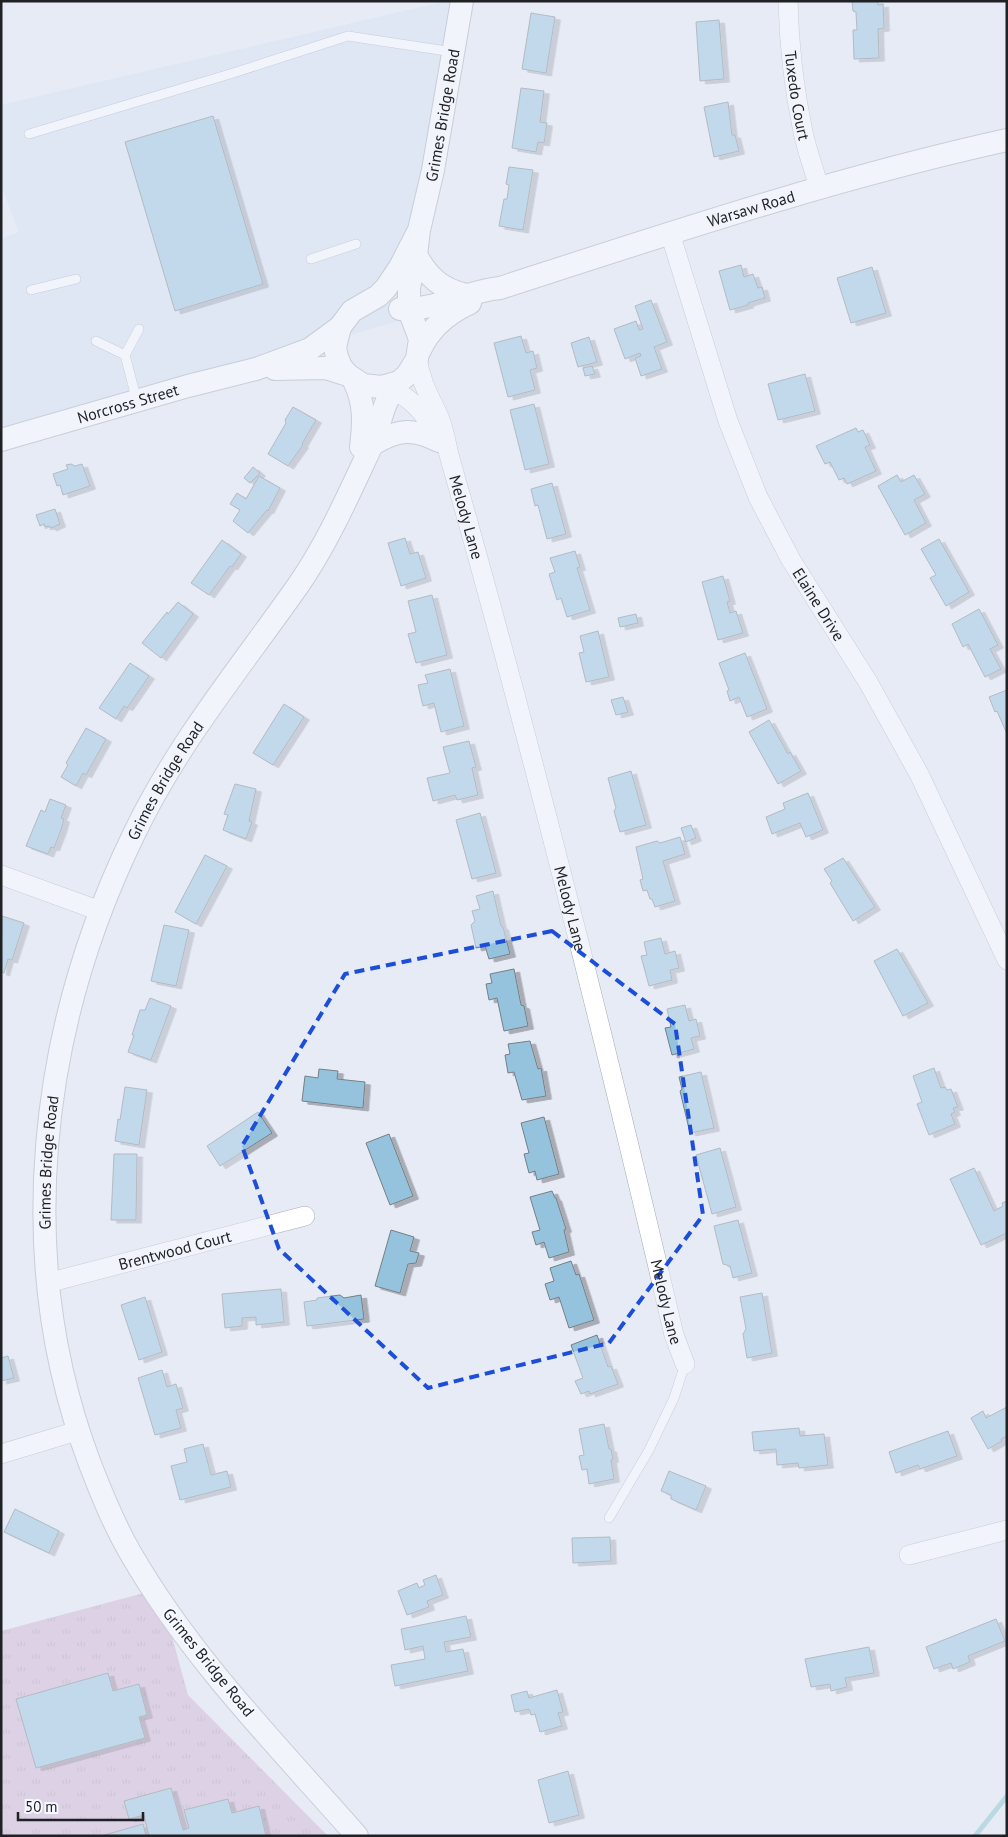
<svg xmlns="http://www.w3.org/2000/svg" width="1008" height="1837" font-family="'PT Sans',sans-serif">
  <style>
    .built { fill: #d7e0f1 }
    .park { fill: url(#park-tufts) }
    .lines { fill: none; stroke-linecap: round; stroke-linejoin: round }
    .stream { stroke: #88c4ca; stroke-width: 5 }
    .building { fill: #95c3de; stroke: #757f85; filter: url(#shadow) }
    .service-casing { stroke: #a5aab4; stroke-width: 10 }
    .minor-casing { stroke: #a5aab4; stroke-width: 20 }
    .tertiary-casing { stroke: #a5aab4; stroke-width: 24 }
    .service { stroke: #fff; stroke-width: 9 }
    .minor { stroke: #fff; stroke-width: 19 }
    .tertiary { stroke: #fff; stroke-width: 22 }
    .marked { fill: none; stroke: #1d4ed8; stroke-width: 4; stroke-dasharray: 10 6; stroke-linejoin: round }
    .labels { text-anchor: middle; stroke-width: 4.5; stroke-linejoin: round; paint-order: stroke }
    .street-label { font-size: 16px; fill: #1f2125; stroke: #f5f8ff }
  </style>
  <defs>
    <pattern id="park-tufts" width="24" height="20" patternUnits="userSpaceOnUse" patternTransform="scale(1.25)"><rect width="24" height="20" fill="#d2b3d0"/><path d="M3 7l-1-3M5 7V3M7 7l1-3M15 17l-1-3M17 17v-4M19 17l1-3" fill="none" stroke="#b49ab2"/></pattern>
    <filter id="shadow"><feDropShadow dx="5.5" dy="3" stdDeviation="0" flood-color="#0004"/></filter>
  </defs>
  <rect width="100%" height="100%" fill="#e6ebf6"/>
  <path class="built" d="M447,1H462L414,316L1,440V239L19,232L1,185V105Z"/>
  <path class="park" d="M159,1589L188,1695L328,1836H1V1631Z"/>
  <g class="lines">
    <path class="stream" d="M975,1836L1007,1796"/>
  </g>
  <path class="building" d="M852,1H878V5L883,4L884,28L878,29L879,58L854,59L853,30H857L856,12L853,11Z
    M531,13L555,17L546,73L522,69Z
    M719,20L724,79L700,81L696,22Z
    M521,88L544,91L540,122L547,123L544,143L538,142L536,152L512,148Z
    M728,102L732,135H735L739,151L714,157L704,107Z
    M213,116L263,284L175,311L125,142Z
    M509,167L533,170L523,230L499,226L504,199H507L509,185L506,184Z
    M741,265L744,277L753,274L758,288L762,287L765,298L748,303V305L730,310L719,271Z
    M872,267L886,313L851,323L837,278Z
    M651,300L667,342L654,347L662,369L641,376L635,358L641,356L640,353L625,359L614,329L636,321L639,330L643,329L635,306Z
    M521,336L526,353L533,351L537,368L530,370L535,390L508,397L494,343Z
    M589,337L597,362L578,367L571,343Z
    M592,366L595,374L585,376L583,368Z
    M805,374L815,411L778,420L768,384Z
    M534,404L549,464L525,470L510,410Z
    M293,407L316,420L302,444L303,445L288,466L268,454L286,423L285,420Z
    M856,428L858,432L863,430L870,445L865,447L876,471L847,484L844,478L839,480L830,462L825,464L816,446Z
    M71,464L75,466L82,464L90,486L63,495L60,485L57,486L53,474L68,469L66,465Z
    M253,467L260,473L250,483L244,478Z
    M897,475L901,482L914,475L925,494L914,500L926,523L905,535L878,486Z
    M259,476L280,488L268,511L267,510L248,533L233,521L240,510L230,504L237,493L246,499Z
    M552,483L566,534L547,539L538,505L535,506L531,489Z
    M55,509L60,524L51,528L49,526L45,527L44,524L40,526L36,515Z
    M405,538L410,554L418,552L426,578L401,586L388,543Z
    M939,539L969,592L946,606L930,578L936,575L921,549Z
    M222,540L241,554L232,567L230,566L209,595L191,583Z
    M575,551L580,567L577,568L590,610L567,617L561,598L557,600L549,574L555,572L550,558Z
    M723,576L730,601L727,602L730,613L736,611L743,633L718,640L702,582Z
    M432,595L447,655L416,663L408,634L416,632L408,601Z
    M178,602L193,614L161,658L142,643L167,612L168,614Z
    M979,609L998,645L990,649L1001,669L985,677L968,644L963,647L952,624Z
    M636,614L638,623L620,627L618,618Z
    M598,631L609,677L586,682L579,653L584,652L580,636Z
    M745,653L767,709L747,717L739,697L730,701L727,691L729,690L719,663Z
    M130,663L149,676L127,708L124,706L116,719L99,708Z
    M450,669L464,726L441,732L434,703L423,706L418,685L428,683L425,675Z
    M1007,690V734L997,711L995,712L989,697Z
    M623,697L628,712L616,715L611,700Z
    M284,704L304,717L273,765L253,753Z
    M769,720L788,754L790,752L801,771L778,784L749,732Z
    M86,728L106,739L86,775L83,773L76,786L61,777L68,765L66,763Z
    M469,741L476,767L472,768L478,795L457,800L455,795L433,801L427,778L450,773L443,747Z
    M631,771L646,825L620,832L614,811L616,808L608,778Z
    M235,784L256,789L249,821L252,822L246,839L223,830L228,815L224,814Z
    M808,793L823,830L806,837L800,823L772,834L766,817L785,809L783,803Z
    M50,799L66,805L61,818L64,819L61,830L54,848L51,847L48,854L26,846L41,810L45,812Z
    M480,813L496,873L472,879L456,820Z
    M691,825L696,838L686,842L681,828Z
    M680,837L685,854L663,861L675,901L655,907L652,899H650L647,890L643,891L640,880L643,879L636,847L657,841L660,843Z
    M205,855L227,866L196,924L175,912Z
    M843,858L875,907L853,921L830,883L832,881L824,869Z
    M493,891L501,926L503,927L510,954L489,959L485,946L476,948L471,925L475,921L472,911L480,909L476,896Z
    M2,916L24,923L12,960L8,959L4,973L1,972Z
    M164,925L189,930L176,986L151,981Z
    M661,938L665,954L675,951L679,968L670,970L672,980L649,986L641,956L647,955L644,942Z
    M897,949L928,1003L903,1016L874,961Z
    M514,969L521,1005L524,1006L528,1026L504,1031L497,998L489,1000L486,984L492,983L490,974Z
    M150,998L171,1006L151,1060L128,1052L134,1035H132L140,1010H145Z
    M685,1005L689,1021L696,1019L700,1036L691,1038L694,1049L672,1055L665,1028L671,1027L667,1009Z
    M530,1041L538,1069L541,1068L546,1096L522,1100L514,1072L508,1073L505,1055L510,1054L508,1044Z
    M934,1068L941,1088L945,1087L947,1090L951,1089L958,1107L953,1108L955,1112L951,1114L955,1124L929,1135L917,1104L922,1102L913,1076Z
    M319,1069L338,1071L337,1079L365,1082L363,1108L302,1101L305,1076L318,1078Z
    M701,1072L714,1128L690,1133L680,1091L682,1089L679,1077Z
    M125,1087L147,1090L139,1145L115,1141L118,1119L120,1120Z
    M258,1112L272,1133L220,1166L207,1146Z
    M544,1117L559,1174L537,1180L535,1171L529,1173L524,1154L529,1153L521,1123Z
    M389,1134L413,1196L390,1205L366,1143Z
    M720,1148L736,1207L712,1214L696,1155Z
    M114,1154H137L136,1220H111Z
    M974,1168L994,1211L1003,1206L1002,1203L1007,1201V1233L981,1245L950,1179Z
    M552,1191L555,1198H556L566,1229L564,1230L569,1252L549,1258L544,1242L536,1245L532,1232L540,1230L530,1197Z
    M738,1220L752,1273L733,1278L730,1266L723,1264L714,1226Z
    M391,1230L414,1237L410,1251L419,1253L416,1263L408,1264L400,1293L375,1286Z
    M571,1261L576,1275L579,1274L594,1320L569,1328L559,1297L550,1300L545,1284L554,1281L550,1268Z
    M281,1289L284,1322L256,1325V1317L242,1318V1326L225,1328L222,1294Z
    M762,1293L772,1353L747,1358L743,1334L746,1329L740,1297Z
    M340,1295L344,1298L361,1295L364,1319L307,1326L304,1302L317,1300V1298Z
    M145,1297L162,1352L139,1360L121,1305Z
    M597,1335L608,1367L611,1366L618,1384L590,1394L589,1391L581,1394L575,1381L583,1378L571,1345Z
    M8,1356L14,1378L1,1381V1358Z
    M162,1370L167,1387L176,1384L183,1408L176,1410L181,1428L155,1435L138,1378Z
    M1007,1407V1436L1001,1439L1002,1441L988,1449L971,1418L983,1411L986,1418Z
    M604,1424L609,1449H611L613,1459L611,1460L614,1479L589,1484L587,1469L582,1470L579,1456L584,1455L579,1429Z
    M799,1428L800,1436L824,1434L828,1465L799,1468L798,1463L777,1465L776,1449L754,1451L752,1432Z
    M948,1431L957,1456L920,1469L918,1465L896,1473L889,1452Z
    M203,1444L211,1475L227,1471L231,1487L180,1500L171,1466L187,1462L184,1449Z
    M669,1471L706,1486L696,1510L671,1499V1495L661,1491Z
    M15,1509L59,1531L49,1553L4,1532Z
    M610,1537L611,1561L573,1563L572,1538Z
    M436,1575L443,1595L427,1601L429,1607L407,1615L398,1591L417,1583L419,1588L425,1585L423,1580Z
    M466,1616L471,1637L444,1642L446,1652L463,1649L468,1671L395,1686L391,1665L425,1659L423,1646L405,1650L401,1629Z
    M996,1619L1005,1641L968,1656L970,1662L953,1669L951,1663L934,1669L926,1647Z
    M869,1647L874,1673L845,1678L847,1687L831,1691L830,1684L811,1687L805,1659Z
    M108,1673L113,1691L139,1684L147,1715L139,1717L145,1738L36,1768L16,1699Z
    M557,1690L563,1712L558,1713L562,1726L540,1732L535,1714L531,1715L529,1709L515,1712L511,1695L527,1691L529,1698Z
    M568,1771L579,1815L549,1823L538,1780Z
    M171,1788L183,1830L189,1828L184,1810L228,1799L232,1813L259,1806L266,1836H149L144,1815L129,1819L124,1801Z
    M143,1824L146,1836H101Z"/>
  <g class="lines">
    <g class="service-casing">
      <path id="service" d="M29,134L230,74L348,36L453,52
        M311,259L356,244
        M31,290L76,279
        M96,341L125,355L137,401
        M125,355L139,329
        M609,1518L649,1450L674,1398L685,1364"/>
    </g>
    <g class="minor-casing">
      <g id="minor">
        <path id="s1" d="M788,1C789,45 794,89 803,132C807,151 814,169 819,188"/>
        <path id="s2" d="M670,233L728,421L758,497L791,560L868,682L919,774L1007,960"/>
        <path id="s3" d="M417,359C422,385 429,395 439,417C444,429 446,442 449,455C532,746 605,1040 674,1335L685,1364"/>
        <path d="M392,390C412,398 425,414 435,432"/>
        <path d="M1,875L100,911"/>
        <path id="s4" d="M47,1283L305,1216"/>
        <path d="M1,1454L77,1431"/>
        <path d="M909,1555L1007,1530"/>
      </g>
    </g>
    <g class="tertiary-casing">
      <g id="tertiary">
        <path id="s5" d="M419,230L400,267L386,288L378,296L352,311L340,327L335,347L337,357L341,367L348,375L363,385L381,387L399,382L407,375L417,359L420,339L409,310V288L416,255L419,230L433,170L462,1"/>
        <path d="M416,255C428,277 441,289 466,295"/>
        <path id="s6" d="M400,309C435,311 466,291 500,288C667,234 835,178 1007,140"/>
        <path d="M420,350C430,328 448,313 470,303"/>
        <path d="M275,369L326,368L348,375"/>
        <path d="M354,381C365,403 364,423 361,447"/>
        <path id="s7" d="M1,440L188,386L256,369L310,349L340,327"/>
        <path d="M373,444C398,429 414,428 439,441"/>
        <path id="s8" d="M357,1836C277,1745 191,1658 131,1554C114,1525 102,1495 90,1464C12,1258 39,1029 134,834C177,744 240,668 297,587C327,544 348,496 370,449C382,424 380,405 399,382"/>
      </g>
    </g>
    <use href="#service" class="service"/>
    <use href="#minor" class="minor"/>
    <use href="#tertiary" class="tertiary"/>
  </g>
  <path d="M0 0H1008V1837H0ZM552,931L675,1024L703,1215L609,1343L428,1388L279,1249L242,1146L345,974Z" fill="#e6ebf6" fill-opacity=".55" fill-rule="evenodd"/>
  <path class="marked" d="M552,931L675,1024L703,1215L609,1343L428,1388L279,1249L242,1146L345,974Z"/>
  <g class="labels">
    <g class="street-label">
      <text dy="6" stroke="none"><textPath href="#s1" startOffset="95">Tuxedo Court</textPath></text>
      <text dy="6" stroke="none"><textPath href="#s5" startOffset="514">Grimes Bridge Road</textPath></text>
      <text dy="6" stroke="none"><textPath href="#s6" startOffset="366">Warsaw Road</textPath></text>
      <text dy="6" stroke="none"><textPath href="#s7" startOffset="132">Norcross Street</textPath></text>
      <text dy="6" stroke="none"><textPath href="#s3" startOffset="166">Melody Lane</textPath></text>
      <text dy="6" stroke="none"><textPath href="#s2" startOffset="402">Elaine Drive</textPath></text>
      <text dy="6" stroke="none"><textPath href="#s8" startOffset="1172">Grimes Bridge Road</textPath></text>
      <text dy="6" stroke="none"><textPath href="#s3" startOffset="571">Melody Lane</textPath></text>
      <text dy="6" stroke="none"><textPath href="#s8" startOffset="768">Grimes Bridge Road</textPath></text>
      <text dy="6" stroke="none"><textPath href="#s4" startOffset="132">Brentwood Court</textPath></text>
      <text dy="6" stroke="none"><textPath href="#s3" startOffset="976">Melody Lane</textPath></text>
      <text transform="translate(209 1662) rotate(51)" y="6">Grimes Bridge Road</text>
    </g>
  </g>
  <rect width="1008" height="1837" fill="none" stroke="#1f2125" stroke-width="5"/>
  <path d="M18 1812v8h125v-8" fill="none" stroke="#1f2125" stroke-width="2.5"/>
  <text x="25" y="1812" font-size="15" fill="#1f2125" stroke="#f5f8ff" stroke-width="4" paint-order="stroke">50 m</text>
</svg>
